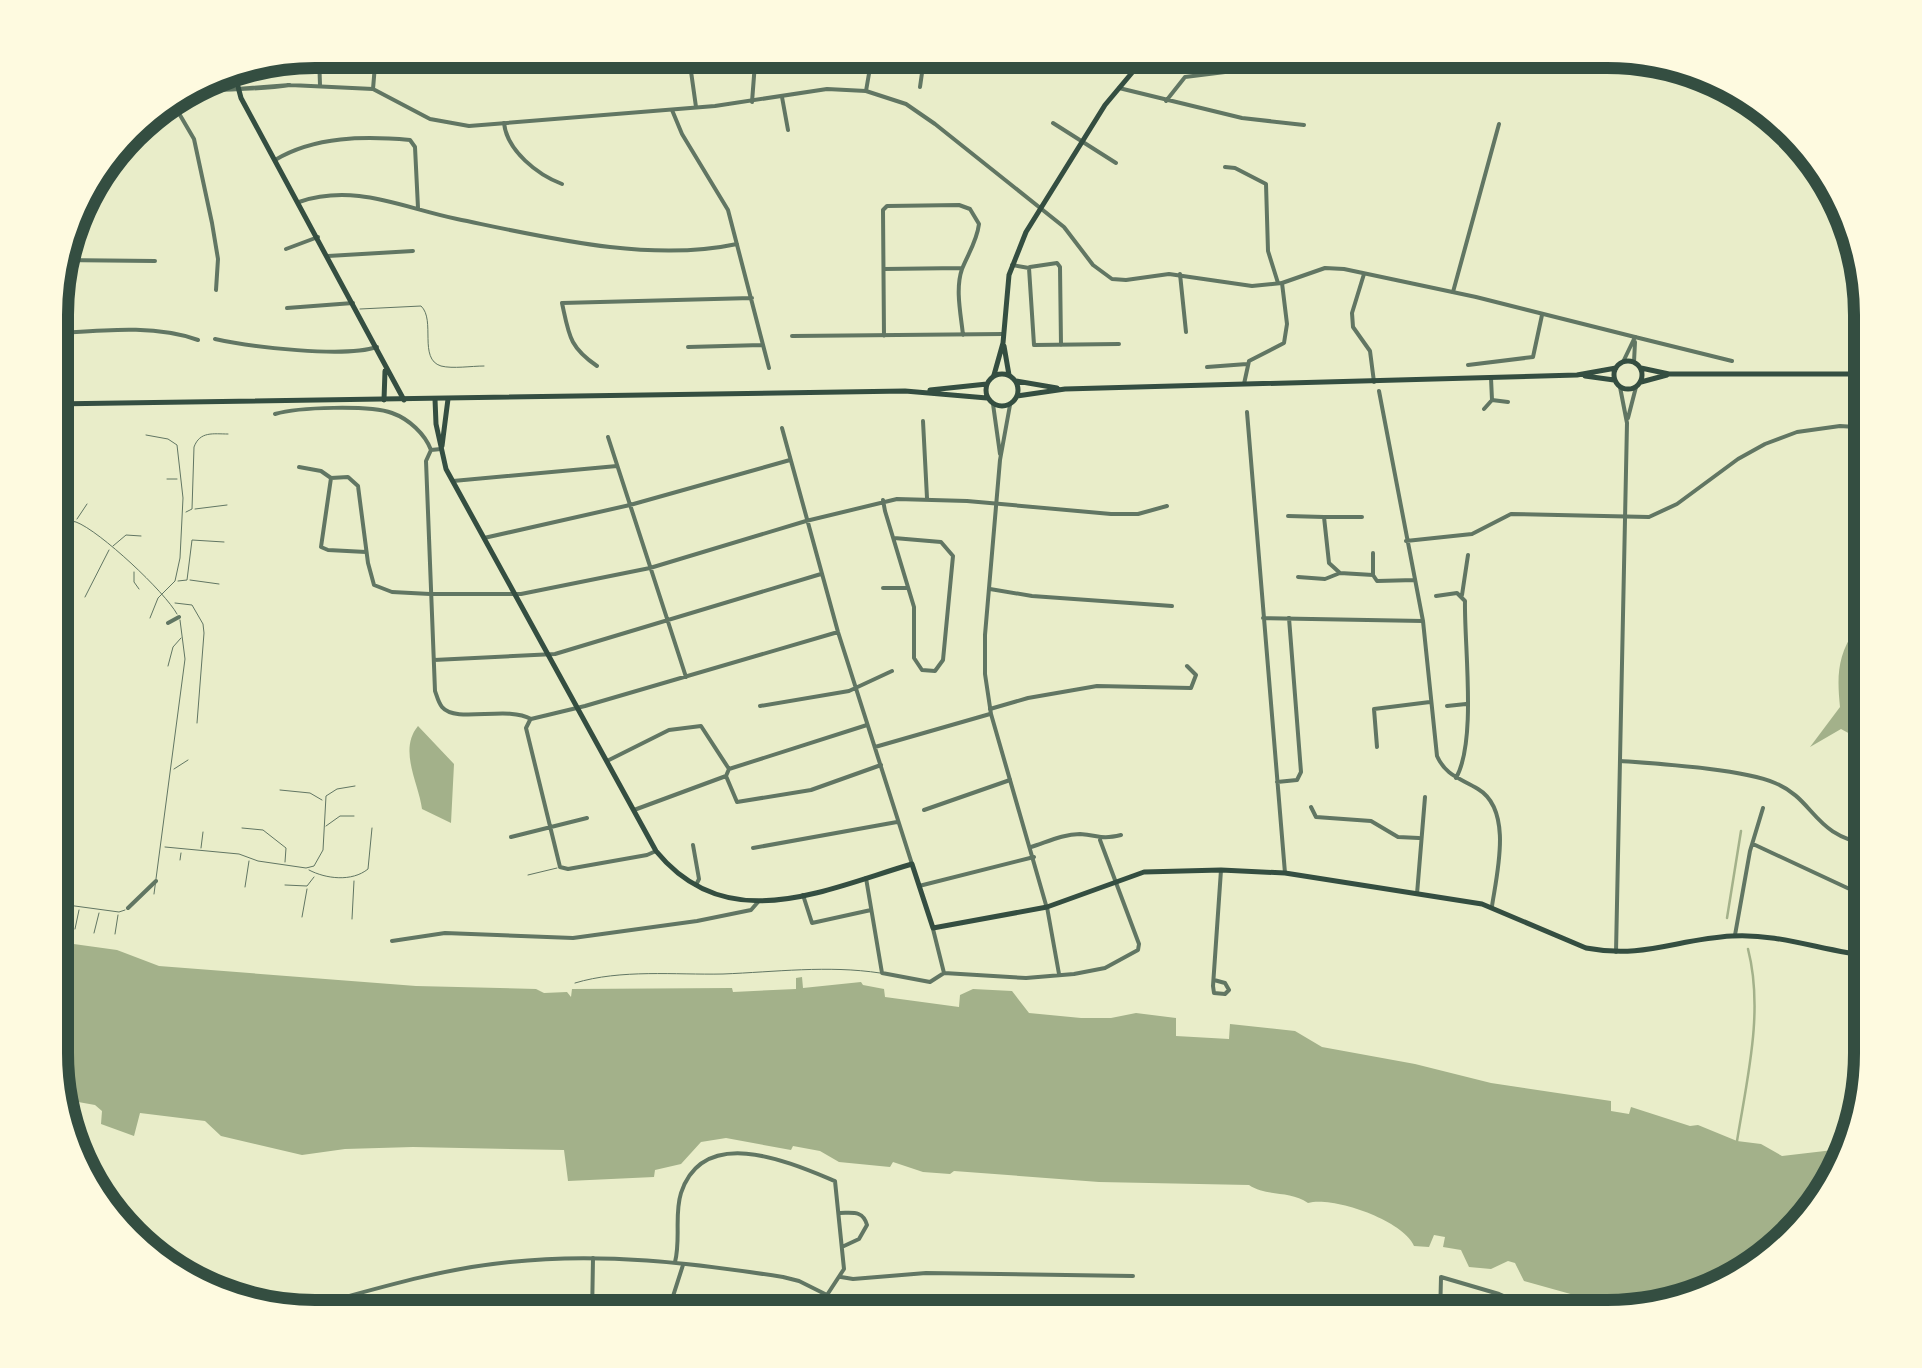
<svg xmlns="http://www.w3.org/2000/svg" width="1922" height="1368" viewBox="0 0 1922 1368" font-family="'Open Sans',sans-serif">
<style>
.water{fill:#a3b18a}
.lines{fill:none;stroke-linecap:round;stroke-linejoin:round}
.stream{stroke:#a3b18a;stroke-width:2.5}
.service{stroke:#617663;stroke-width:1}
.minor{stroke:#617663;stroke-width:4}
.tertiary{stroke:#617663;stroke-width:4}
.secondary{stroke:#344e41;stroke-width:5}
.primary{stroke:#344e41;stroke-width:5}
.trunk{stroke:#344e41;stroke-width:5}
.rim{fill:none;stroke:#344e41;stroke-width:12}
</style>
<rect width="100%" height="100%" fill="#e9edc9"/>
<!-- water -->
<path class="water" d="M1871 603V732L1852 735 1841 729 1810 747 1840 707C1837 677 1837 656 1855 630 1862 620 1868 615 1871 603Z
M418 726 454 764 451 823 422 809C419 784 398 750 418 726Z
M52 941 117 950 159 966 416 986 536 989 544 993 567 992 571 997 572 989 732 988 733 992 796 989V978L802 977 803 988 861 982 863 985 884 989 885 997 959 1007 960 995 973 989 1012 991 1029 1013 1081 1018H1111L1136 1013 1176 1018V1036L1229 1039 1230 1024 1295 1031 1322 1047 1415 1064 1491 1083 1611 1101V1111L1629 1114 1631 1107 1690 1126 1698 1125 1737 1141 1761 1144 1782 1156 1842 1149 1817 1215 1724 1291 1635 1312 1524 1281 1515 1263 1508 1261 1491 1269 1469 1267 1461 1250 1443 1247 1445 1237 1434 1235 1429 1247 1414 1246C1404 1221 1334 1196 1308 1203 1290 1190 1267 1197 1249 1185L1099 1182 954 1171 950 1174 923 1172 893 1162 890 1167 839 1162 820 1151 793 1146 791 1150 726 1138 701 1142 681 1164 655 1170 654 1177 568 1181 564 1150 413 1147 345 1149 302 1155 221 1136 205 1121 140 1113 134 1136 101 1124 102 1111 95 1105 56 1098 52 1088Z"/>
<g class="lines">
<!-- stream -->
<path class="stream" d="M1727 918 1741 831
M1737 1141C1747 1079 1764 1011 1748 949"/>
<!-- service -->
<path class="service" d="M360 309 421 306C436 320 418 359 441 366 453 369 471 366 484 366
M146 435 168 439 177 445 183 498 180 558 175 581 158 598 150 618
M167 479H177
M195 509 227 505
M186 512 192 509 194 447C200 431 213 434 228 434
M52 518C60 520 69 520 76 522 100 531 165 592 177 614
M77 519 87 504
M52 538 57 522
M113 546 126 535 141 536
M134 572V582L139 589
M190 580 219 584
M178 581 187 580 192 540 224 542
M85 597 109 550
M175 603 192 605 203 624 204 633 197 723
M168 666 173 647 181 638
M174 769 188 760
M280 790 310 793 322 800
M326 826 340 816H354
M242 828 263 830 286 848 285 862
M165 847 239 854 258 861 306 868 314 866 323 850 326 796 337 789 355 786
M201 848 203 832
M180 860 181 853
M309 870C326 879 352 882 368 869L372 828
M528 875 557 868
M285 885 307 886 314 877
M245 887 249 861
M154 894 185 659 180 620
M302 917 307 889
M352 919 354 881
M55 925 60 904 119 912 125 910
M75 929 79 910
M94 933 99 913
M115 934 118 915
M575 983C621 969 675 975 723 974 775 972 828 965 880 973"/>
<!-- minor -->
<path class="minor" d="M688 50 696 107
M871 50V62
M295 53 370 61 375 65 373 89
M319 55 320 85
M1119 88 1242 118 1304 125
M866 91 871 62 923 66 920 87
M782 97 788 130
M170 98 194 139 212 223 218 259 216 290
M1166 101 1185 77 1233 71
M752 102 755 63 760 52
M672 110 682 134 728 210 769 368
M504 123C507 151 538 175 562 184
M1053 123 1116 163
M275 160C315 136 365 136 410 140L415 147 418 208
M1225 167 1235 168 1266 184 1268 251 1278 283
M299 202C355 183 403 208 457 219 544 237 649 263 737 244
M286 249 318 237
M328 256 413 251
M59 260 155 261
M1012 265 1029 268 1034 345 1119 344
M1030 267 1057 263 1060 267 1061 345
M884 269 962 268
M1180 274 1186 332
M1364 274 1352 313 1353 327 1370 351 1374 382
M1453 292 1499 124
M287 308 353 303
M52 333H62L53 278
M62 333C106 330 156 325 198 340
M792 336 1003 334
M884 336 883 210 887 206 959 205 970 209 979 224C977 241 968 254 962 269 955 289 961 315 963 335
M1635 337 1732 361
M215 339C251 347 344 358 377 347
M688 347 762 345
M1468 365 1533 357 1542 315
M597 366C569 347 569 335 562 303L752 298
M1207 367 1247 364
M1244 384 1249 361 1284 343 1287 324 1282 283
M1379 391 1423 621 1437 756C1446 776 1460 778 1478 789 1513 810 1497 873 1492 906
M1492 400 1508 402
M1484 409 1492 400 1491 378
M1247 412 1285 873
M275 414C298 407 370 405 392 413 409 419 425 434 431 450
M923 421 927 498
M782 428 838 632 912 864
M608 437 686 677
M441 449 431 450 426 461 435 691C437 696 438 702 442 707 456 724 507 705 531 719
M299 467 321 471 331 478
M453 481 617 466
M883 500 885 511 914 607V658L922 670 935 671 943 660 953 556 941 542 894 538
M1288 516 1324 517
M1362 517H1324L1329 563 1340 573 1373 575 1377 581 1415 580
M484 538 630 505 790 460
M1406 541 1472 534 1511 514 1649 517 1677 504 1738 459 1765 444 1797 432 1840 426 1871 428
M366 552 328 550 321 547 331 478 348 477 358 486 368 563 374 585 392 592 430 594H521L650 568 806 521 897 499 967 501 1111 514H1138L1167 506
M1373 575V553
M1298 577 1325 579 1340 573
M883 588H908
M990 589 1032 596 1172 606
M1462 595 1468 555
M1436 596 1457 593 1465 601C1464 645 1477 741 1456 778
M1263 618 1423 621
M168 623 179 617
M434 660 555 654 821 574
M760 706 849 691 892 671
M1447 706 1466 704
M990 709 1028 698 1097 686 1191 688 1196 675 1187 666
M531 719 585 706 838 632
M530 720 526 728 560 867 568 869 647 855 656 851
M875 747 990 714
M1377 747 1374 709 1430 702
M607 761 669 730 701 726 729 769 726 776 737 802 811 790 881 765
M1621 761C1660 764 1742 769 1775 783 1816 800 1812 836 1871 845
M729 769 867 725
M1277 782 1297 780 1301 772 1289 618
M1311 807 1316 817 1371 821 1398 837 1419 838
M634 810 726 776
M924 810 1010 780
M511 837 587 818
M1753 844 1871 899
M693 845 699 879 696 885
M1031 847C1047 842 1063 834 1080 834 1099 835 1100 840 1121 835
M753 848 897 822
M866 878 882 973 930 982 944 973 1026 978 1074 974 1105 968 1138 950 1139 944 1100 840
M919 886 1034 857
M1417 894 1425 797
M803 895 812 923 871 910
M1047 907 1059 974
M128 908 156 881
M933 929 944 973
M1735 935 1750 851 1763 808
M392 941 445 933 573 938 697 921 751 910 758 902
M1864 954 1871 930
M1214 980 1225 983 1229 990 1225 994 1214 993 1213 986 1221 870
M840 1213C852 1213 863 1210 867 1225L859 1239 844 1246
M675 1262C681 1239 674 1215 681 1193 704 1124 789 1162 835 1181L844 1269 827 1295 853 1318
M841 1277 853 1279 926 1273 1133 1276
M592 1318 593 1258
M666 1318 683 1265
M1440 1318 1441 1277 1499 1294 1555 1318"/>
<!-- tertiary -->
<path class="tertiary" d="M290 85 373 89 430 119 469 126 715 106 827 89 866 91 906 104 935 124 1064 227 1093 265 1112 279 1126 280 1169 274 1252 286 1282 283 1325 268 1344 269 1476 297 1635 337
M180 93C217 88 253 91 290 85L237 89
M1623 362 1635 337
M1634 362 1635 342
M993 404 1000 454
M1010 405 1000 460 985 635V674L991 714 1046 905
M1628 418 1636 387
M1616 952 1627 423 1620 387
M287 1313C359 1294 435 1269 510 1262 601 1252 693 1263 783 1277L799 1281 827 1295"/>
<!-- secondary -->
<path class="secondary" d="M1004 346 1009 375
M994 375 1003 343 1009 275 1026 232 1105 105 1151 50
M435 399 436 424 446 469 656 851C727 938 823 890 912 864L933 928 1047 907 1144 872 1221 870 1285 873 1482 904 1586 948C1644 959 1677 939 1732 936 1780 933 1825 952 1871 956
M442 446 448 399"/>
<!-- primary -->
<path class="primary" d="M232 64 241 98 404 400
M384 400 385 371"/>
<!-- trunk -->
<path class="trunk" d="M1614 375a14 14 0 1 1 28 0a14 14 0 1 1-28 0Z
M1641 368 1669 374H1871
M986 390a16 16 0 1 1 32 0a16 16 0 1 1-32 0Z
M1585 376 1614 380
M1016 381 1057 388
M1641 382 1667 375
M930 390 987 384
M1017 396 1065 389 1577 375 1616 368
M52 404 905 391 987 398"/>
</g>
<!-- crop -->
<path d="M0 0H1922V1368H0ZM315 68H1607A247 247 0 0 1 1854 315V1053A247 247 0 0 1 1607 1300H315A247 247 0 0 1 68 1053V315A247 247 0 0 1 315 68Z" fill="#fefae0" fill-rule="evenodd"/>
<path class="rim" d="M315 68H1607A247 247 0 0 1 1854 315V1053A247 247 0 0 1 1607 1300H315A247 247 0 0 1 68 1053V315A247 247 0 0 1 315 68Z"/>
</svg>
